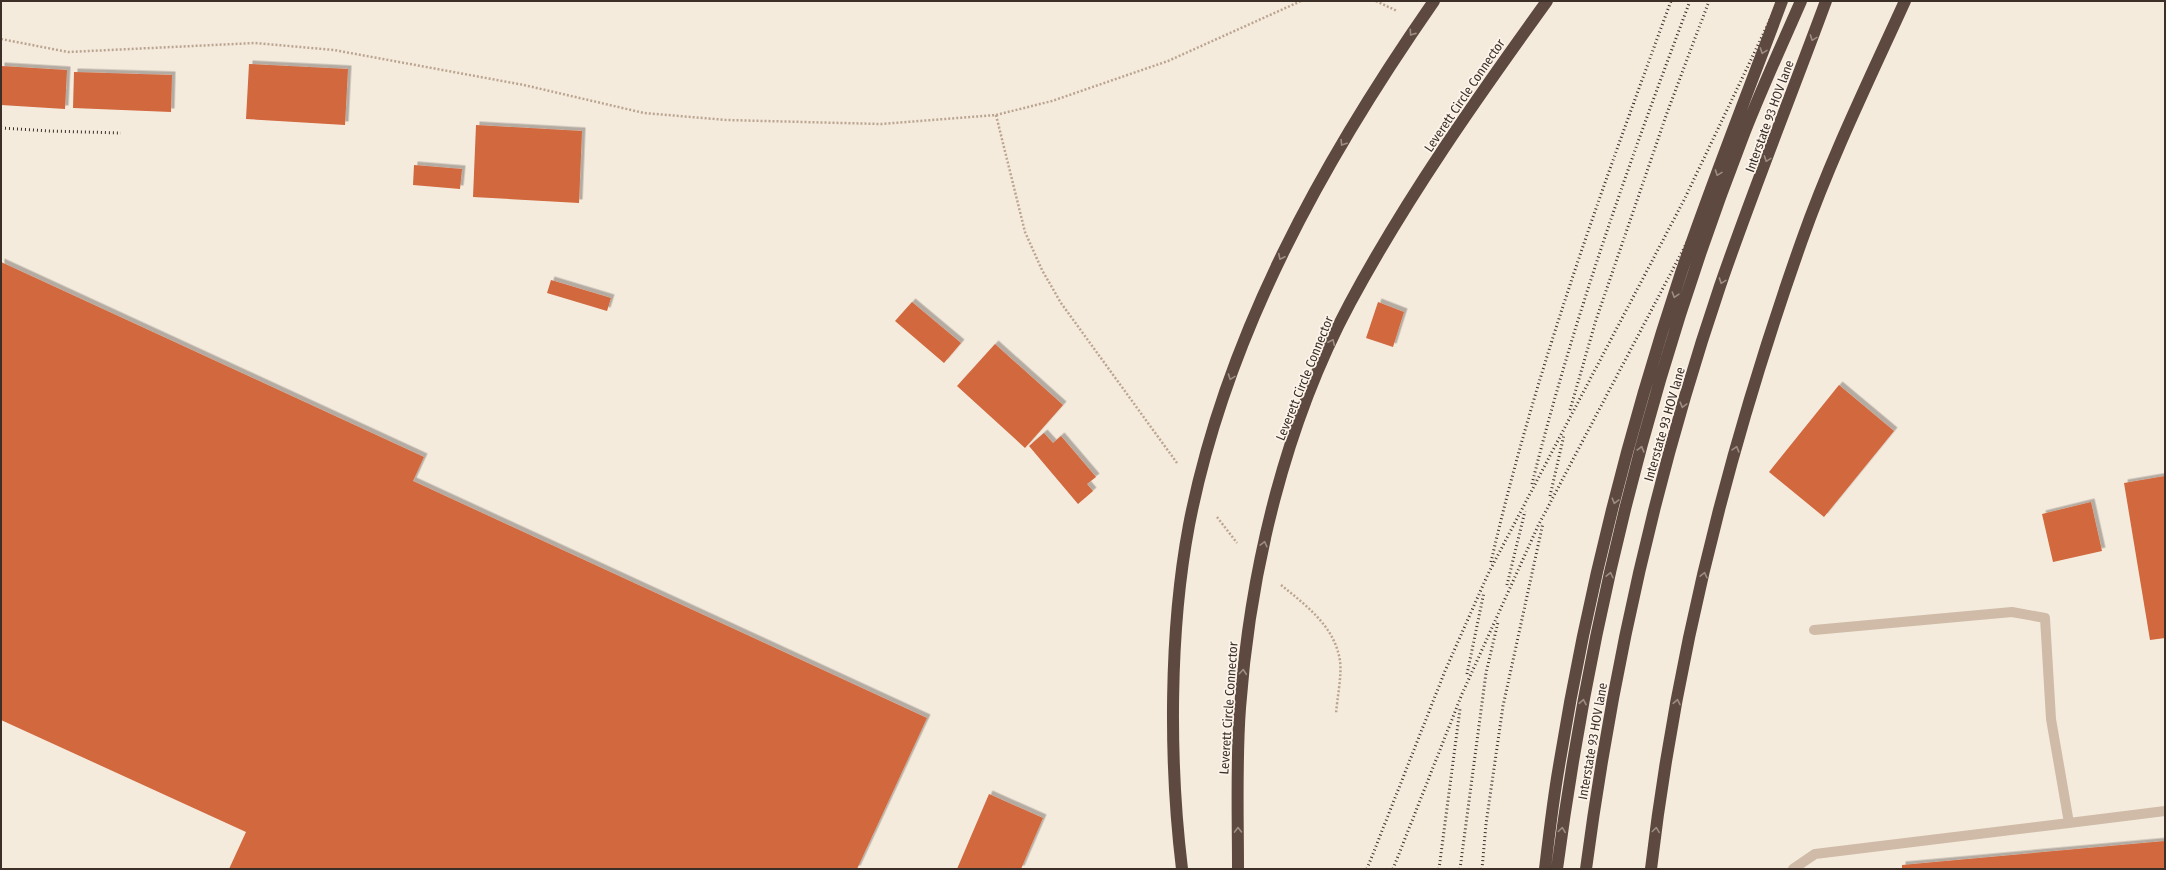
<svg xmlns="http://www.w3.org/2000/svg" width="2166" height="870" viewBox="0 0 2166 870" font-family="'Fira Sans Condensed',sans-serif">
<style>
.building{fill:#d2673e;filter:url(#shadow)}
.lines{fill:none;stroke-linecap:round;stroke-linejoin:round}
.path{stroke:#bba591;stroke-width:2.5;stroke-dasharray:2 2;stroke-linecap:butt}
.minor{stroke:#cfbba7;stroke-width:10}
.highway{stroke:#5d493f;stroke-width:12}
.rail{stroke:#3b2f28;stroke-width:3;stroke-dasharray:1 3;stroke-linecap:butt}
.highway-bridge{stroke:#5d493f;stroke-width:12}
.oneway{stroke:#9d8d83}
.labels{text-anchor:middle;stroke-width:3.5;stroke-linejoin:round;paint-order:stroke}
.street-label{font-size:13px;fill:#3b2f28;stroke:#fcf4ea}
</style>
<defs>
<filter id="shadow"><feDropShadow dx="3.5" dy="-3.5" stdDeviation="0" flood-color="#0004"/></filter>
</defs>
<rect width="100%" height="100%" fill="#f5ebdd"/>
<!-- building -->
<path class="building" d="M249 64 348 69 345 125 246 119Z
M1 66 67 70 65 109 1 105Z
M74 72 172 75 171 112 73 108Z
M476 125 582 131 579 203 473 197Z
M414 165 462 169 460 189 413 185Z
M1 262 424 457 413 481 927 718 857 869H229L246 832 1 720Z
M551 280 611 298 607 311 547 293Z
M912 302 961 343 944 363 895 321Z
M1378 302 1404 312 1393 347 1366 338Z
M995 344 1063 405 1025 448 957 386Z
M1839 385 1894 431 1824 517 1769 472Z
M1044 433 1053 443 1061 436 1096 477 1087 484 1093 491 1078 504 1029 446Z
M2165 476V638L2150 640 2124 483Z
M2091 502 2102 551 2053 562 2042 514Z
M989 794 1043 818 1021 869H957Z
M2165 841V869H1902V865Z"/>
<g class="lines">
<!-- path -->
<path class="path" d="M1376 1 1397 11
M1 39 68 52 255 43 334 50 524 85 644 113 726 120 881 124 996 115 1052 101 1168 61 1301 1
M996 115 1025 232 1042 270 1061 303 1177 463
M1217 517 1237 543
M1281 585C1307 606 1335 627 1340 661 1342 675 1337 699 1336 714"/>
<!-- minor -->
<path class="minor" d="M1814 630 2012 612 2045 618 2051 719 2069 823 2165 811
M1793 869 1815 854 2069 823"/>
<!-- highway -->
<path class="highway" d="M1586 869C1612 672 1656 475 1720 286 1753 190 1791 96 1826 1
M1651 869C1676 655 1730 443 1802 240 1831 158 1869 80 1905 1"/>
<!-- rail -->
<path class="rail" d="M1 128 49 131 121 133
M1570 410 1596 320 1667 113 1709 1
M1532 484C1573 319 1630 160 1690 1
M1550 496 1564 435
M1491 562C1535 370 1603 186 1671 1
M1507 585 1525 511
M1467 674 1484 592
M1367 869 1445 671 1488 574 1684 200 1779 1
M1393 869 1462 694 1538 526 1704 210 1803 1
M1439 869 1460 709
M1460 869 1486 673 1498 622
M1482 869 1486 824 1503 706 1543 523"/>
<!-- highway-bridge -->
<path class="highway-bridge" d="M1182 869C1169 762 1169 631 1189 525 1226 334 1324 159 1434 1
M1238 869C1238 815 1236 761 1240 708 1250 571 1285 424 1350 303 1407 197 1477 98 1547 1
M1545 869C1549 835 1553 800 1559 766 1586 599 1628 433 1681 273 1712 182 1748 92 1782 1
M1557 869C1590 620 1651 374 1742 139 1760 92 1781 47 1801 1"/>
</g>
<!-- one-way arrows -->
<defs><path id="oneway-chevron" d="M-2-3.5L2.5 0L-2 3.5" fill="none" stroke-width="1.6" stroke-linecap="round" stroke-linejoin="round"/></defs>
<g class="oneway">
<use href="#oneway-chevron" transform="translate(1412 33) rotate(125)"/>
<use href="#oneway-chevron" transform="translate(1813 38) rotate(110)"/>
<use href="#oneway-chevron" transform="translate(1763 51) rotate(110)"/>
<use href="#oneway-chevron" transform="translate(1343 143) rotate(122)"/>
<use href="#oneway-chevron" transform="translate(1767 159) rotate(110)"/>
<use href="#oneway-chevron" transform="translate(1718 173) rotate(110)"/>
<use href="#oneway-chevron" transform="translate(1281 257) rotate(117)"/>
<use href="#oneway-chevron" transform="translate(1722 281) rotate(110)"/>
<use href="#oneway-chevron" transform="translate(1675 295) rotate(107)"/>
<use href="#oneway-chevron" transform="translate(1332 342) rotate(-65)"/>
<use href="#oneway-chevron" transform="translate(1231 377) rotate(110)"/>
<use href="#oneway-chevron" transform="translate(1683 405) rotate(105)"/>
<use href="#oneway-chevron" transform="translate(1641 449) rotate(-75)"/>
<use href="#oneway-chevron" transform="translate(1736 449) rotate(-74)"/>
<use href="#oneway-chevron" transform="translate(1615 501) rotate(105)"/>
<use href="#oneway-chevron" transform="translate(1264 544) rotate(-76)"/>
<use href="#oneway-chevron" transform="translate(1610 575) rotate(-77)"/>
<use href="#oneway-chevron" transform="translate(1704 575) rotate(-77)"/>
<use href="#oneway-chevron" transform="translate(1243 672) rotate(-85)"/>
<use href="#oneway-chevron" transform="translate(1583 702) rotate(-79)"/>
<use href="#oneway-chevron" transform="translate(1677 702) rotate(-79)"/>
<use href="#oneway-chevron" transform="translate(1238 830) rotate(-91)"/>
<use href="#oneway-chevron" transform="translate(1562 830) rotate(-82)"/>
<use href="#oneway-chevron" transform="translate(1656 830) rotate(-82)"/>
</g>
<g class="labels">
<!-- street labels -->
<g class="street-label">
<text transform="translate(1464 95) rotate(-56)" y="5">Leverett Circle Connector</text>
<text transform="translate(1769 116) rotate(-70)" y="5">Interstate 93 HOV lane</text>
<text transform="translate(1304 378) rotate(-68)" y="5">Leverett Circle Connector</text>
<text transform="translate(1664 424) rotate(-74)" y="5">Interstate 93 HOV lane</text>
<text transform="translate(1228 708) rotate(-86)" y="5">Leverett Circle Connector</text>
<text transform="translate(1592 741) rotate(-80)" y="5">Interstate 93 HOV lane</text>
</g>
</g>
<!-- border -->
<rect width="2166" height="870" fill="none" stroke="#3b2f28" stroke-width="4"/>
</svg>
